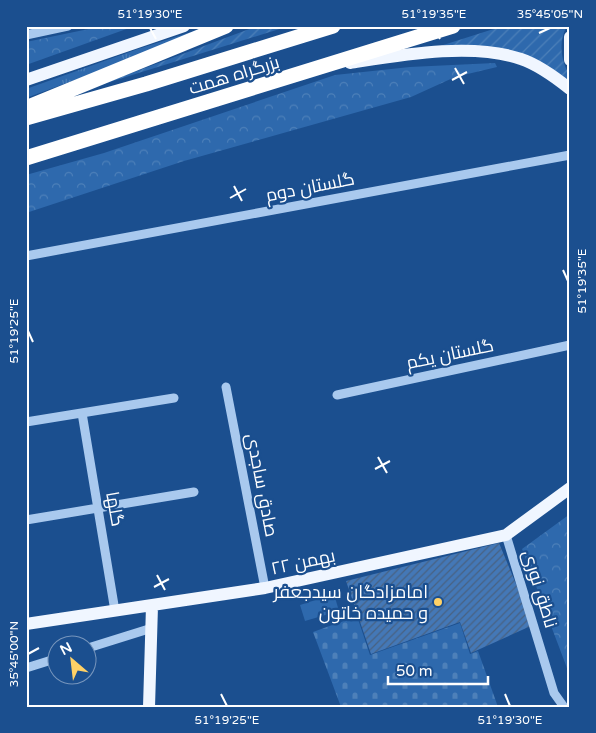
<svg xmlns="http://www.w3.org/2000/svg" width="596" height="733" viewBox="0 0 596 733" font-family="'Varela Round',Cairo,sans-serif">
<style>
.grass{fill:url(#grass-tufts)}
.forest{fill:url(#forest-crowns)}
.cemetery{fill:url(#cemetery-stones)}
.garden{fill:url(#garden-furrows)}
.pitch{fill:#2e69ad}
.building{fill:url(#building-hatch)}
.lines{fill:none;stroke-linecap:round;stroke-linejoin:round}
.minor{stroke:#a9c9ee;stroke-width:9}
.major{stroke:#f0f6ff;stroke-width:12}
.highway{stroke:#fff;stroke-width:15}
.ticks{fill:none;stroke:#fff;stroke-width:2}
.poi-dot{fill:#ffd166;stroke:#1b4f8f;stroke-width:2}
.labels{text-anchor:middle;stroke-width:4.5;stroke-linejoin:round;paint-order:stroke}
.street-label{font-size:18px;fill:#fff;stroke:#1b4f8f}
.poi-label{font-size:18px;fill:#fff;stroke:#1b4f8f;text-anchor:end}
.neatline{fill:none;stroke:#fff;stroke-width:2}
.ticks-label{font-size:12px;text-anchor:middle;fill:#fff}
</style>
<defs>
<pattern id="grass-tufts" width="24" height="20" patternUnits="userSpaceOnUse" patternTransform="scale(1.25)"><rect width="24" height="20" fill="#2e69ad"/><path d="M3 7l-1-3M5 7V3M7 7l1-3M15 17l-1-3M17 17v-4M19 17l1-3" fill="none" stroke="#4d80b9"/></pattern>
<pattern id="forest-crowns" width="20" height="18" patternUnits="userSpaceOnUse" patternTransform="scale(1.25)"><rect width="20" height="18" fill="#2e69ad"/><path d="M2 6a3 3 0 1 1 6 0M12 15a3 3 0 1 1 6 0" fill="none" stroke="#4d80b9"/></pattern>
<pattern id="cemetery-stones" width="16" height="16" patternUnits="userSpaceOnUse" patternTransform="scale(1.25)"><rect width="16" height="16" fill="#2e69ad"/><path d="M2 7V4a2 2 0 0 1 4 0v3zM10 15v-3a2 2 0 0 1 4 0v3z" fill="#4d80b9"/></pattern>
<pattern id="garden-furrows" width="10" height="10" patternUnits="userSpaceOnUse" patternTransform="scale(1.25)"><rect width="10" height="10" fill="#2e69ad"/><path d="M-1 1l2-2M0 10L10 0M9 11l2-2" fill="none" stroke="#4d80b9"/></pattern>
<pattern id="building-hatch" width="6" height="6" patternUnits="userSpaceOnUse" patternTransform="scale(1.25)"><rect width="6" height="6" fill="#4478b7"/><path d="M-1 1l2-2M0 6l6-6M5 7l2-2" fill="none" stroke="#486282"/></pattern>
</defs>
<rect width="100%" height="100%" fill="#1b4f8f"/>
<!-- grass -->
<path class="grass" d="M210 26 172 44 26 98V89L138 49Z"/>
<!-- forest -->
<path class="forest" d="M103 26 132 27 26 65V42Z
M495 63 497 67 455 77 411 97 184 161 26 213V175L104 153 335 75 410 67Z
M570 514V676L522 549Z"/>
<!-- cemetery -->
<path class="cemetery" d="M357 616 370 655 460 623 470 654 478 651 498 707H341L313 632Z"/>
<!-- garden -->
<path class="garden" d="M257 26H289L97 86Z
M503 26H567C560 38 560 52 565 66 567 71 570 75 570 81L549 67 437 47Z"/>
<!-- pitch -->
<path class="pitch" d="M334 594 339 611 305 621 300 605Z"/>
<!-- building -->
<path class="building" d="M499 543 533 625 471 653 460 622 371 654 346 581Z"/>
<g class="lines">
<!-- minor -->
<path class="minor" d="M26 35 68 26
M26 256 570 155
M226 387 265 588
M337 395 570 345
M82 413 115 611
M26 422 174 398
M26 520 194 492
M506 535 554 693 564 707
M88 648 152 628
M26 668 58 658"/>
<!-- major -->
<path class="major" d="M570 37V60
M350 63C401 55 472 42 521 59 539 65 555 77 570 89
M26 80 184 26
M26 624 265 588 506 535 570 488
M149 707 152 606"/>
<!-- highway -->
<path class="highway" d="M26 108 226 26
M26 118 146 84 333 26
M26 158 453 26"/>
</g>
<!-- ticks -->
<path class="ticks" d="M150 28 156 39M434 28 440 39M539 33 550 28M455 68 464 84M452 80 467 72M234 186 242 201M230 198 246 189M563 270 568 281M28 331 33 342M378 457 387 473M375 469 390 461M157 575 165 590M154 587 169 579M28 654 39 648M221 694 227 706M505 694 510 706"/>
<!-- markers -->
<circle class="poi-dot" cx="438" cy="602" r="5"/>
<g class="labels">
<!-- street labels -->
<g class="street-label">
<text transform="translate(234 75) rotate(-17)" y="6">بزرگراه همت</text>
<text transform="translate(310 187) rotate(-11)" y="6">گلستان دوم</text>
<text transform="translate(450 354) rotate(-12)" y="6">گلستان یکم</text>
<text transform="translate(262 485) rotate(79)" y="6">صادق ساجدی</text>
<text transform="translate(115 509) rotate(80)" y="6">گلها</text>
<text transform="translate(303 562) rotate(-12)" y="6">۲۲ بهمن</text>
<text transform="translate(540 589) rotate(73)" y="6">ناطق نوری</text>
</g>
<!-- poi labels -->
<g class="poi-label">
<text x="428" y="598">امامزادگان سیدجعفر<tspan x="428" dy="21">و حمیده خاتون</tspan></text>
</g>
</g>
<!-- border -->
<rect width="596" height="733" fill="none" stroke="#1b4f8f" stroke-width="55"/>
<!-- north arrow -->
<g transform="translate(72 660) rotate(332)"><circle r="24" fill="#1b4f8f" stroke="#7695bc"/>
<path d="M0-4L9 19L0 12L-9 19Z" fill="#ffd166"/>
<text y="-8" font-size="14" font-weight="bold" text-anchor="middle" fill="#ffffff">N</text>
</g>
<!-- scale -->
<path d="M388 676v8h100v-8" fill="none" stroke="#ffffff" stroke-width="2.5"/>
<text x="396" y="676" font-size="15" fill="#ffffff" stroke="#1b4f8f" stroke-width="4" paint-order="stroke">50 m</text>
<rect x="28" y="28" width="540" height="678" class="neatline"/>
<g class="ticks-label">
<text x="150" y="18">51°19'30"E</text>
<text x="434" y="18">51°19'35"E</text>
<text x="550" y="18">35°45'05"N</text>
<text transform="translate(582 281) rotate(-90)" y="4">51°19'35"E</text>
<text transform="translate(14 331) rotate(-90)" y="4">51°19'25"E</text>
<text transform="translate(14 654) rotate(-90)" y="4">35°45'00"N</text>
<text x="227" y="724">51°19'25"E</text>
<text x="510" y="724">51°19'30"E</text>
</g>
</svg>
